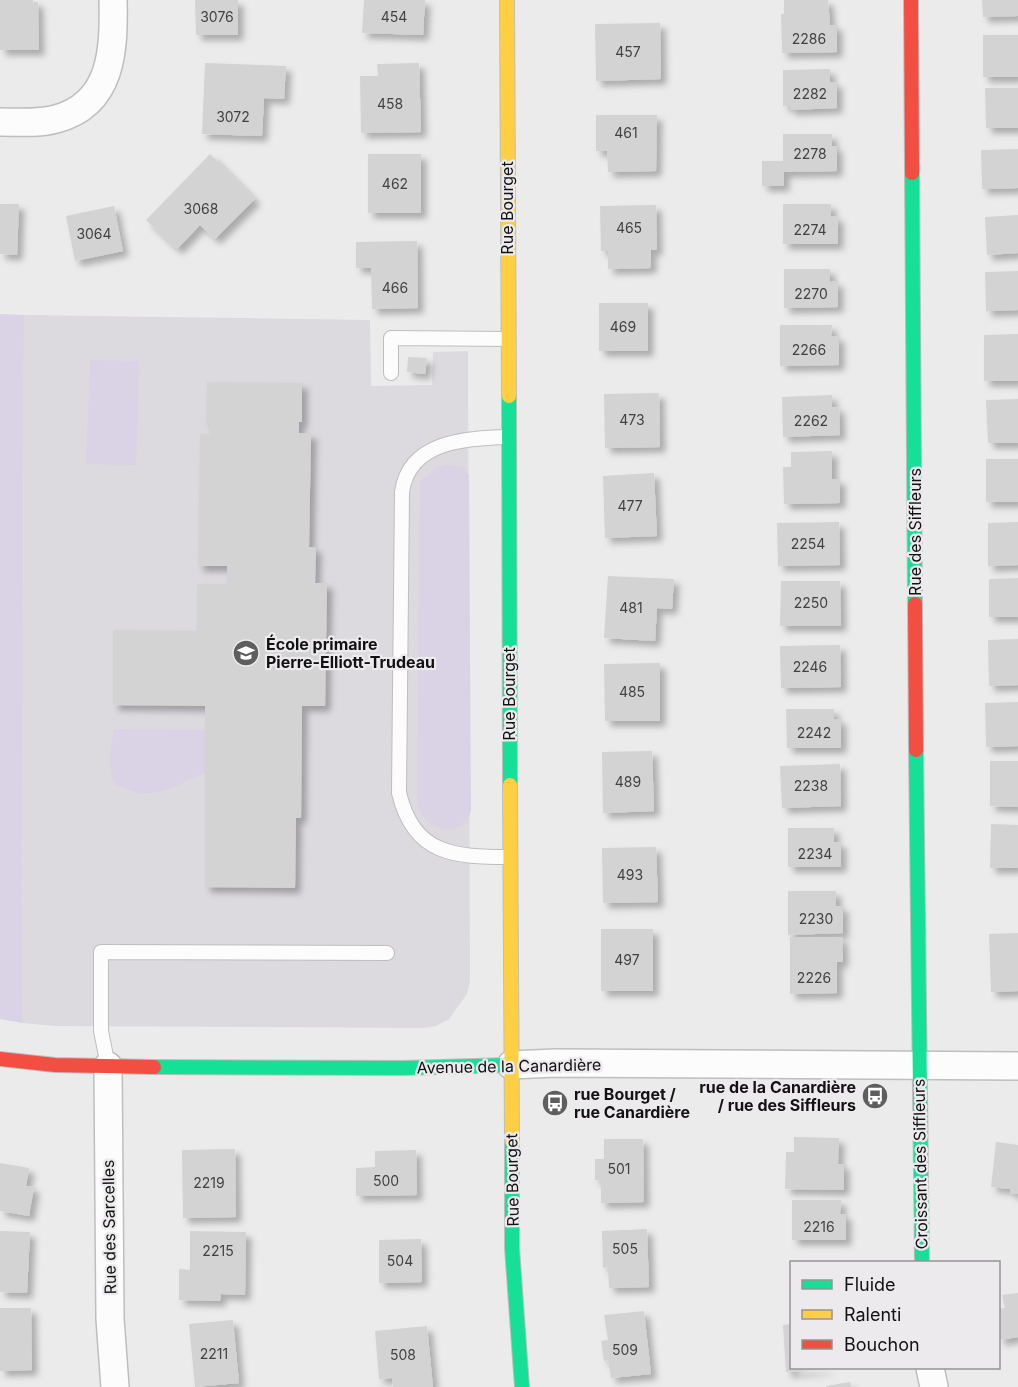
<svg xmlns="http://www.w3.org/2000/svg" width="1018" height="1387" viewBox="0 0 1018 1387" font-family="Inter,sans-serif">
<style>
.built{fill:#dcd9df}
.green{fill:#dad2e5}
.building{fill:#d4d3d4;filter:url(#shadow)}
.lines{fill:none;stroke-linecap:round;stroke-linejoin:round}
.lane-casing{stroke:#bebebe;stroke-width:16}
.street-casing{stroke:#bebebe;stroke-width:30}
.fast-casing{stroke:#bebebe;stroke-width:16}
.slow-casing{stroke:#bebebe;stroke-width:16}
.jam-casing{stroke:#bebebe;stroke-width:16}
.lane{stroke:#fcfcfc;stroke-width:14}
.street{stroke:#fcfcfc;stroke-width:27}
.fast{stroke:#16e098;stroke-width:14}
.slow{stroke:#ffcf43;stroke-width:14}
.jam{stroke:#f24e42;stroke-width:14}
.labels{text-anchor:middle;stroke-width:4.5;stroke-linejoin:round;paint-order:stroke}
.number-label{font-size:14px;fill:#434243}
.street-label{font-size:16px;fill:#131213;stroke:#eceaed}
.poi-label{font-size:16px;font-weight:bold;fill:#131213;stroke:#eceaed;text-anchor:start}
</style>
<defs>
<filter id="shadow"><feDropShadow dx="5.5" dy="5.5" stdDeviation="3" flood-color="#0004"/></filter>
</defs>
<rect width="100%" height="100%" fill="#ecebec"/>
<!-- built -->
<path class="built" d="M24 315 370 320 371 386 432 385 433 352 468 351 470 981 467 994 449 1019 436 1026 424 1028 55 1026 22 1023Z"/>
<!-- green -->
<path class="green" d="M0 314 24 315 22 1023 0 1019Z
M90 360 139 361 136 465 86 464Z
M447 465 464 468 469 475 471 811C464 834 436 834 423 816 418 809 418 801 417 793L420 482 436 468Z
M114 729 205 730V772C172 788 151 803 115 784 107 765 111 749 114 729Z"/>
<!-- building -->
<path class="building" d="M0 0H33V2H38L39 50H0Z
M195 0H238V35H196Z
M364 0H425L423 35 362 33Z
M784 0H828L830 25H837V52L782 53 781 14H784Z
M982 0H1018V16L983 17Z
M660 23 661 79 596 81 595 24Z
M983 35H1018V77H983Z
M205 63 286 66 284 99 264 98 262 136 202 134Z
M419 63 421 132 361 133 360 76H378L377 64Z
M830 69V82H837V108L790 110V106H783V70Z
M985 88H1018V128H986Z
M596 115H657L656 171 608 172 607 151H596Z
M783 134H832V146H837V171L784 172V186H762V161H783Z
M1018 149V188L982 189 981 150Z
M210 154 255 199 215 239 200 225 177 249 146 220Z
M368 154H421V213H368Z
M0 204H19L17 255 0 254Z
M783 204H831V217L838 216V244H783Z
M656 205 657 250H651V268L608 269V251H601L600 206Z
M114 206 123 251 75 261 66 216Z
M1018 215V253L987 255 985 217Z
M417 241 418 308 372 309 371 268H356V242Z
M784 269H830V282L838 281V307L784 308Z
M1018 271V310L986 311 985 272Z
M599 303H648V351H599Z
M780 325H832L831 336H839V365L780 366Z
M1018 334V381H984V335Z
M408 357 427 358 425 374 407 372Z
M207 382 302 383V422H299V433H311L309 547H316L315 583H327L325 706H302L301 818H296L295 888 205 887V706L113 705V630L197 631V584H227V566H198L200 434H210V424H206Z
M659 393 660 447 605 448 604 394Z
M832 395V407H839L840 435 783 437 782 397Z
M1018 399V443H988L986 400Z
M832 451V479H840V503L784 504 783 467H791V452Z
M986 459H1018V502H986Z
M654 473 657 536 605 538 603 476Z
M839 522 840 565 778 566 777 523Z
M1018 522V565L988 566V523Z
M608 576 674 579 672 609 657 608 655 641 604 638Z
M1018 578V617H989V579Z
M781 581H840L841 626H780Z
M1018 639V685L989 686 988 640Z
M840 645 841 687 781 688 780 646Z
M660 663V721H605L604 664Z
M1018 702V746L986 747 985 703Z
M786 709H834V719H841V748H787Z
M652 751 654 811 603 813 602 752Z
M990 761H1018V807L990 806Z
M840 764 841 806 782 808 780 766Z
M991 824 1018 825V868H990Z
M788 828H834V842H841V867H788Z
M656 847 658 902 603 903 602 848Z
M788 891H836V906H843V933L788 935Z
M601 929H653V991H601Z
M1018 933V991L991 992 989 934Z
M790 937H842L843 962H837V993L790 994Z
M794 1137 839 1138 838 1164H844V1190L785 1189 786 1152H794Z
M604 1139H643L644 1202 601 1203V1180H595V1159H604Z
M996 1142 1018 1145V1194L1010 1193V1189L991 1187Z
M235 1149 236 1217 183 1218 182 1150Z
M416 1150 417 1195 356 1196V1168L375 1167V1151Z
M0 1163 29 1168 26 1186 34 1187 29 1216 0 1211Z
M792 1200H841L840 1214H846V1240H792Z
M647 1229 649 1287 609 1288 608 1267 603 1268 602 1231Z
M0 1231 30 1232 27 1293 0 1292Z
M190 1231 246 1232 245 1295 221 1294 220 1301 179 1300V1269L190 1270Z
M421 1239 422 1282 379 1283V1240Z
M1018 1293V1337L999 1340 998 1309 1005 1308 1002 1295Z
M0 1308H31L32 1370 0 1371Z
M644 1311 651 1374 611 1378 608 1360 604 1361 601 1341 608 1340 604 1315Z
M233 1320 239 1383 195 1387 189 1324Z
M792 1324V1368H827V1369L786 1372 783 1325Z
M427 1326 433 1387H393L392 1378 379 1379 375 1331Z
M850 1382 851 1387H826V1386Z"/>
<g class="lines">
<defs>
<path id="lane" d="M391 373V338L508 339
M508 437C466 438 409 441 402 492L399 793C414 855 454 857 510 857
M108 1066 101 1031V952L387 953"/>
<path id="street" d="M0 122C18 122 38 124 56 119 113 104 114 49 113 0
M511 1065 555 1063 1018 1066
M108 1066 110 1319 115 1387
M930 1368 934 1387"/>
<path id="fast" d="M912 173 915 604
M509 396 510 785
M916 750 922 1262
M154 1067 403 1068 511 1065
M512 1141V1248L522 1387"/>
<path id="slow" d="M507 0 509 396
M510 785 512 1141"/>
<path id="jam" d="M911 0 912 173
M915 604 916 750
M0 1059 55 1065 154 1067"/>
</defs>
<!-- lane casing -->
<use href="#lane" class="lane-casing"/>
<!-- street casing -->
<use href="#street" class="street-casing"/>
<!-- fast casing -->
<use href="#fast" class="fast-casing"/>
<!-- slow casing -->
<use href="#slow" class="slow-casing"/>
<!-- jam casing -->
<use href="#jam" class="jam-casing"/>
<!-- lane -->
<use href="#lane" class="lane"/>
<!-- street -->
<use href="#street" class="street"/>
<!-- fast -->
<use href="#fast" class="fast"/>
<!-- slow -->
<use href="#slow" class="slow"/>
<!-- jam -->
<use href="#jam" class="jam"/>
</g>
<!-- icons -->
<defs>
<symbol id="school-disc" viewBox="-11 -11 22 22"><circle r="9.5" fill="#5f5e5f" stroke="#eceaed"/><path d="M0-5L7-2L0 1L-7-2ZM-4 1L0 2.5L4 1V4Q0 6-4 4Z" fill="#fff"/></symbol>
<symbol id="bus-disc" viewBox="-11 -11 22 22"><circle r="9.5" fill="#5f5e5f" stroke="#eceaed"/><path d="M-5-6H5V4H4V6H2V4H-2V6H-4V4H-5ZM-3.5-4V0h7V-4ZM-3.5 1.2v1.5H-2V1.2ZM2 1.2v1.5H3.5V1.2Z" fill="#fff"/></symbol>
</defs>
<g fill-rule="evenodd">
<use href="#school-disc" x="231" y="638" width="30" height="30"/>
<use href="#bus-disc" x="860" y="1081" width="30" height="30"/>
<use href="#bus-disc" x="540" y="1088" width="30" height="30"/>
</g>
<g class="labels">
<!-- number labels -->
<g class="number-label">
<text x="217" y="22">3076</text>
<text x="394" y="22">454</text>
<text x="809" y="44">2286</text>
<text x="628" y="57">457</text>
<text x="810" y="99">2282</text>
<text x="390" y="109">458</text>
<text x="233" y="122">3072</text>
<text x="626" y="138">461</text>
<text x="810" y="159">2278</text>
<text x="395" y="189">462</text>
<text x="201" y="214">3068</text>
<text x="629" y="233">465</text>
<text x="810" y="235">2274</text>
<text x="94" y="239">3064</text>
<text x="395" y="293">466</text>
<text x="811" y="299">2270</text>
<text x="623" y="332">469</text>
<text x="809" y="355">2266</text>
<text x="632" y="425">473</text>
<text x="811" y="426">2262</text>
<text x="630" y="511">477</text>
<text x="808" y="549">2254</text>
<text x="811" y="608">2250</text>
<text x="631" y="613">481</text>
<text x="810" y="672">2246</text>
<text x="632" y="697">485</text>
<text x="814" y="738">2242</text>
<text x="628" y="787">489</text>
<text x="811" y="791">2238</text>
<text x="815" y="859">2234</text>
<text x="630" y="880">493</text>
<text x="816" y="924">2230</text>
<text x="627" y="965">497</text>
<text x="814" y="983">2226</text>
<text x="619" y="1174">501</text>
<text x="386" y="1186">500</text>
<text x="209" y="1188">2219</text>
<text x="819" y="1232">2216</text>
<text x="625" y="1254">505</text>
<text x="218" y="1256">2215</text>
<text x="400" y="1266">504</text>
<text x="625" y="1355">509</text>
<text x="214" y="1359">2211</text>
<text x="403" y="1360">508</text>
</g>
<!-- street labels -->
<g class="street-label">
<text transform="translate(507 208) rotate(-90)" y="6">Rue Bourget</text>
<text transform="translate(915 532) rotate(-90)" y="6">Rue des Siffleurs</text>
<text transform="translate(509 694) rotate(-90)" y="6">Rue Bourget</text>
<text transform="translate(509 1066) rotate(-1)" y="6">Avenue de la Canardière</text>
<text transform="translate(920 1164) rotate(-91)" y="6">Croissant des Siffleurs</text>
<text transform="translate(512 1180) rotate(-91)" y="6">Rue Bourget</text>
<text transform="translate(109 1227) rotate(-91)" y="6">Rue des Sarcelles</text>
</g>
<!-- poi labels -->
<g class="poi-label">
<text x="266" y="650">École primaire<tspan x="266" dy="18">Pierre-Elliott-Trudeau</tspan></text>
<text x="856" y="1093" text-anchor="end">rue de la Canardière<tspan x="856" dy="18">/ rue des Siffleurs</tspan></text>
<text x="574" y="1100">rue Bourget /<tspan x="574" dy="18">rue Canardière</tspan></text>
</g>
</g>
<!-- legend -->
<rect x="790" y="1261" width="210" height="108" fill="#eceaed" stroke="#959496" stroke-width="1.5"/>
<rect x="802" y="1280" width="30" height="9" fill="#16e098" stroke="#959496" stroke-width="1.5"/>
<text x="844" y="1291" font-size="18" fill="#131213">Fluide</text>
<rect x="802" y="1310" width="30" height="9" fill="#ffcf43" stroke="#959496" stroke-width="1.5"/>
<text x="844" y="1321" font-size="18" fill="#131213">Ralenti</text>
<rect x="802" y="1340" width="30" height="9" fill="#f24e42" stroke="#959496" stroke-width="1.5"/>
<text x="844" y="1351" font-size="18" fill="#131213">Bouchon</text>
</svg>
